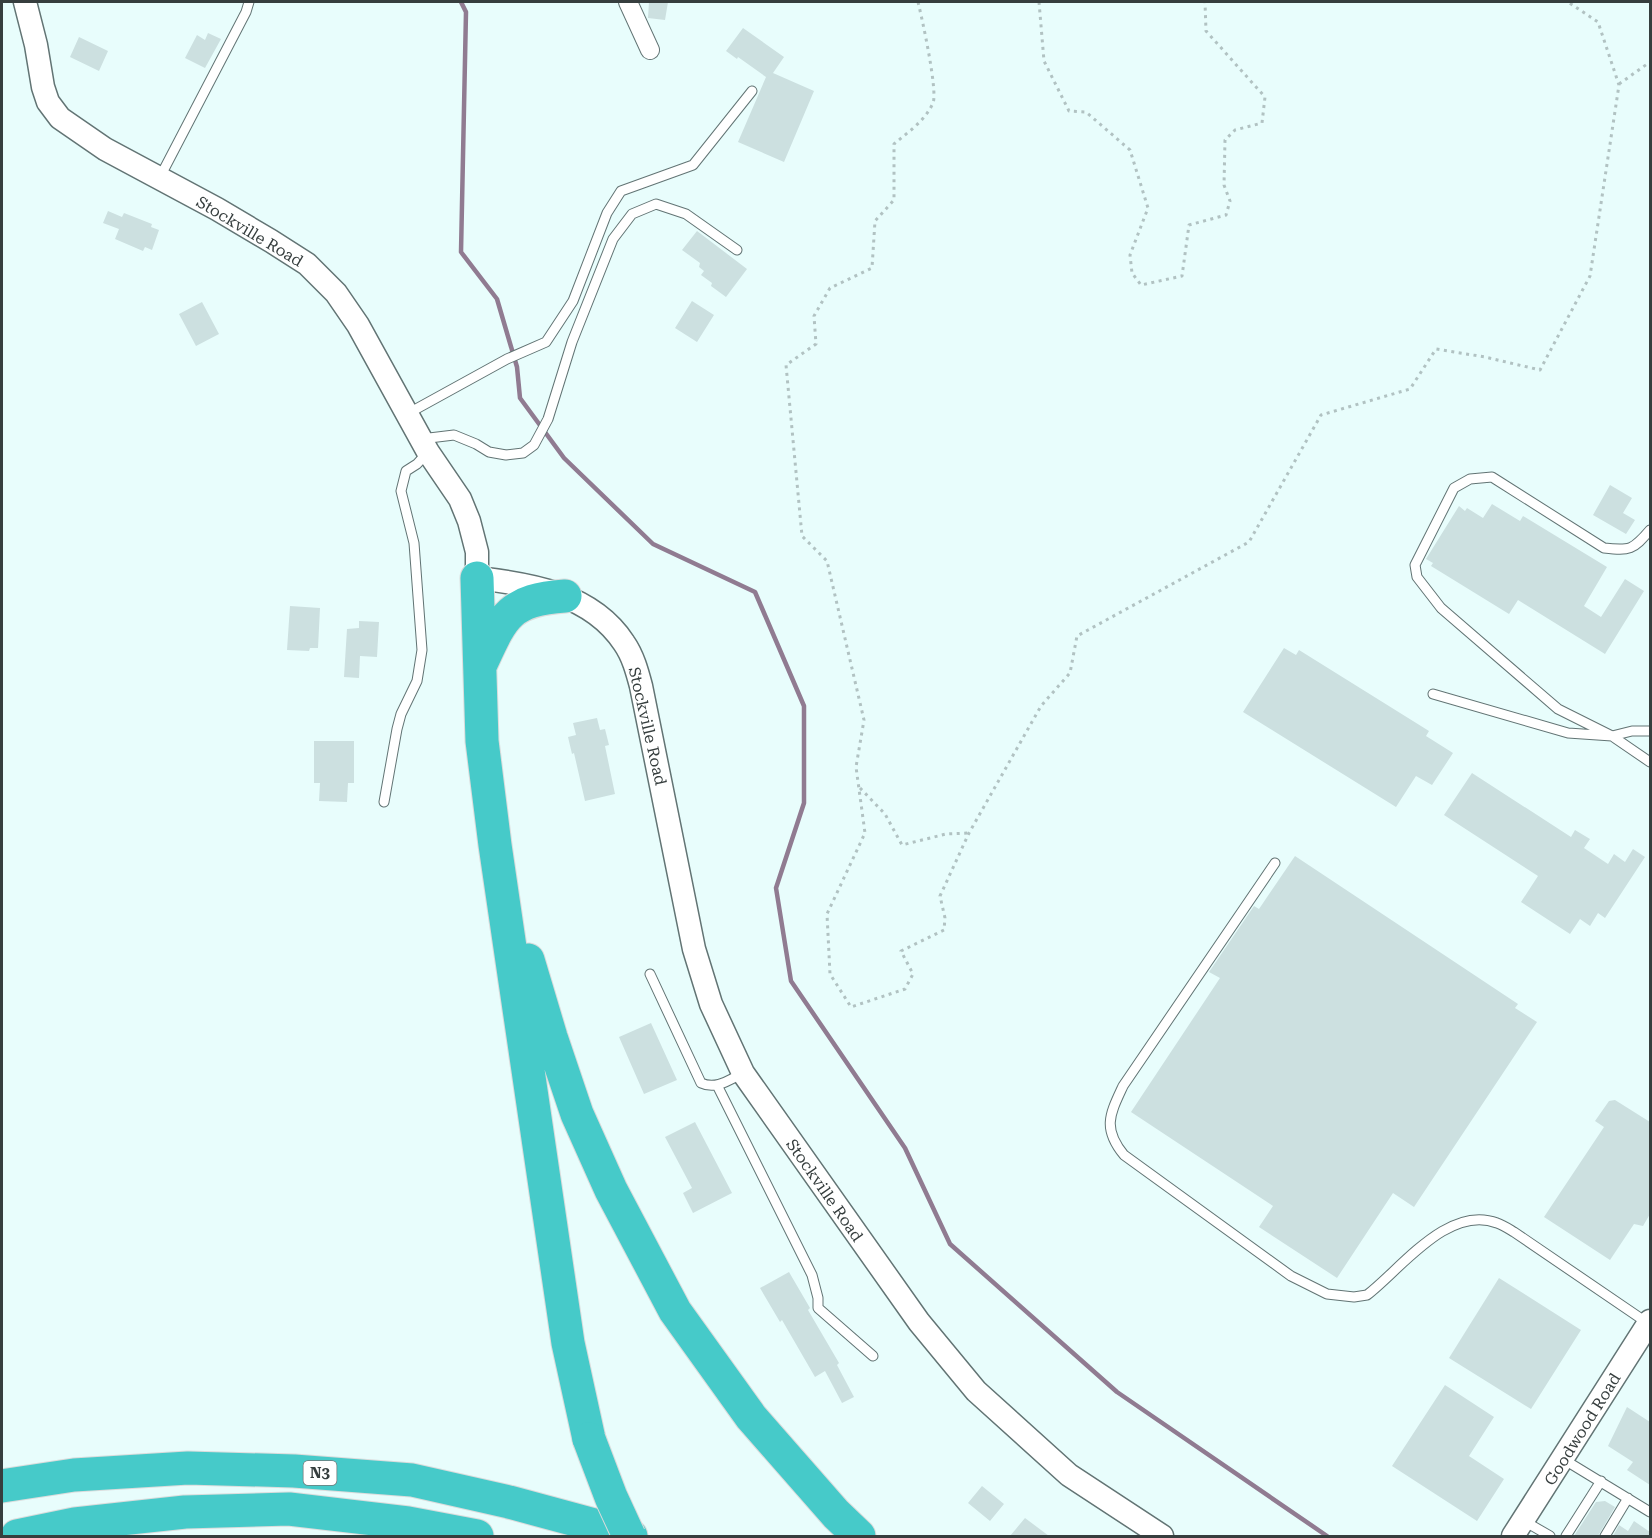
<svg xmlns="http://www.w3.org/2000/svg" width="1652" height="1538" viewBox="0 0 1652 1538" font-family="'Roboto Serif',serif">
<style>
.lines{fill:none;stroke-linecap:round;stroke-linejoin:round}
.stream{stroke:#907b91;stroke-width:4.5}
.building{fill:#cce0e0}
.service-casing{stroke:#627474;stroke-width:11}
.minor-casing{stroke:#627474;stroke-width:20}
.tertiary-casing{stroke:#627474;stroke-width:25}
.motorway-casing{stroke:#dbdcdc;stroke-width:35}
.path{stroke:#b1c2c2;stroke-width:3;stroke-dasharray:3 4.5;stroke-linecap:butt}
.service{stroke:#fff;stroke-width:9}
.minor{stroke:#fff;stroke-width:18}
.tertiary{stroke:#fff;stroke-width:22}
.motorway{stroke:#46cac9;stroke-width:33}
.motorway-bridge-casing{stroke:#dbdcdc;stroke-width:35;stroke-linecap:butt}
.motorway-bridge{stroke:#46cac9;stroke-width:33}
.labels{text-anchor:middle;stroke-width:4.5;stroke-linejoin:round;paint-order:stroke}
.shield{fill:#fff;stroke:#727878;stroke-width:1.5}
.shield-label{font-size:15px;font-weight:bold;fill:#363e3e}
.street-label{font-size:16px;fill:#363e3e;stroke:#fff}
</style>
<rect width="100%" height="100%" fill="#e8fdfc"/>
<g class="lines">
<!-- stream -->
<path class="stream" d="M461 2 466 12 461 252 497 299 517 367 520 398 564 458 653 544 755 592 804 706V803L776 888 791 981 905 1148 950 1244 1117 1392 1327 1536"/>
</g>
<!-- building -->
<path class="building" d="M649 2H668L665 20 648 18Z
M743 28 784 57 773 73 814 91 784 162 738 142 766 77 738 57 737 59 726 51Z
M208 33 221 39 205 68 185 58 197 35 205 40Z
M79 37 108 51 99 71 70 57Z
M108 211 122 217 124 213 152 224 151 227 159 230 152 250 145 247 143 251 115 239 119 229 103 223Z
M697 231 747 269 726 297 711 286 712 283 701 275 704 271 699 267 700 263 682 250Z
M692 301 714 315 697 342 675 328Z
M202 302 219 334 196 346 179 314Z
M1610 485 1632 498 1623 513 1635 520 1626 534 1593 515Z
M1492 504 1520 521 1523 516 1607 567 1584 606 1601 617 1625 579 1644 591 1605 654 1518 600 1509 614 1431 566 1433 563 1426 559 1459 506 1465 511 1467 508 1483 518Z
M290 606 320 608 318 648H310L309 651 287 650Z
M359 621 379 622 377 657 360 656 359 678 344 677 347 629 359 628Z
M1284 648 1296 655 1299 650 1429 731 1426 736 1453 753 1432 785 1416 776 1396 807 1243 712Z
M597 718 600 730 605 729 609 745 605 746 615 794 585 801 574 753 572 754 568 737 576 735 573 723Z
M314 741H354V783H348L347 802 319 801 320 783H314Z
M1472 773 1571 837 1575 830 1590 839 1584 848 1608 864 1614 854 1625 862 1633 849 1645 857 1605 918 1598 913 1590 926 1580 919 1570 934 1521 902 1538 876 1444 815Z
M1295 856 1518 1004 1515 1008 1537 1022 1414 1207 1393 1193 1337 1278 1259 1227 1273 1206 1131 1112 1220 978 1209 972 1254 906 1259 909Z
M651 1023 677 1080 644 1094 619 1037Z
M1615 1100 1650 1122V1214L1643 1226 1634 1224 1610 1260 1544 1217 1604 1127 1595 1121 1609 1101Z
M695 1122 732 1193 693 1213 683 1193 692 1188 665 1137Z
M789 1272 810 1308 808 1310 839 1363 837 1365 854 1397 842 1403 825 1371 815 1377 782 1320 780 1322 760 1288Z
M1499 1278 1581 1330 1531 1409 1449 1358Z
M1445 1385 1494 1417 1469 1456 1504 1479 1477 1521 1392 1466Z
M1627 1407 1650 1422V1485L1627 1470 1633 1462 1608 1446Z
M982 1486 1004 1504 990 1521 968 1503Z
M1605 1501 1615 1507 1598 1536H1574L1596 1502Z
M1025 1518 1049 1536H1010Z
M1634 1521 1650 1532V1536H1613L1619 1525 1628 1531Z"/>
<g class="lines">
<defs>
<path id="service" d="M160 177 246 12 249 2
M407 414 507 359 546 342 573 301 607 213 621 191 693 165 752 91
M421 439 454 435 476 444 489 452 506 455 523 453 534 445 548 419 572 342 613 239 632 214 656 204 686 214 737 250
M1650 530C1633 550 1630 551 1604 548L1492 477 1470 479 1454 488 1415 565 1417 577 1441 608 1558 709 1612 736 1650 762
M1433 694 1568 733 1612 736 1632 731H1650
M384 802 397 729 401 714 417 681 422 650 414 543 401 491 406 471 417 464 427 453
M1275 863 1123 1086C1110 1114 1102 1128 1124 1155L1291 1276 1327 1294 1354 1297 1367 1295C1400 1270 1448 1204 1497 1223 1503 1225 1509 1229 1514 1232L1649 1324
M650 974 701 1083C716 1090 729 1080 743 1073
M717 1085 812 1275 818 1298V1308L873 1356
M1563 1459 1650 1512
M1524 1521 1550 1536
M1566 1536 1601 1481
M1605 1536 1628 1498"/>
<path id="minor" d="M628 2 650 50"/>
<path id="tertiary" d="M25 2 36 45 43 87 48 102 60 118 105 149 217 209 271 241 307 264 336 293 358 325 428 452 460 499 469 521 477 552V578C531 584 592 594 624 643 633 656 637 671 641 686L694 949 711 1004 743 1073 919 1322 976 1391 1069 1475 1162 1536
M1513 1536 1650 1321"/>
<path id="motorway" d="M477 578 482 741 495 845 568 1343 589 1439
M481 664C503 616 509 600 565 596
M528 960 551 1037 577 1114 611 1190 675 1311 751 1417 836 1514 859 1536
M2 1486 74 1475 188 1468 294 1471 412 1480 509 1502 594 1525 631 1536
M17 1536 75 1524 185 1512 289 1509 408 1523 477 1536"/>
</defs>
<!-- service casing -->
<use href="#service" class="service-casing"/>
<!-- minor casing -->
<use href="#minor" class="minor-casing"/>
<!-- tertiary casing -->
<use href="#tertiary" class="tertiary-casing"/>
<!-- motorway casing -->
<use href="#motorway" class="motorway-casing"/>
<!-- path -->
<path class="path" d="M918 2C922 18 938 91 933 103 925 121 908 132 894 144V200L875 221 872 268 830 288 814 316 816 344 786 365 802 536 827 561 864 720 856 767 865 833 827 914 830 974 851 1007 905 989 913 974 901 951 944 930 945 918 940 896 969 833 1041 706 1070 673 1077 636 1249 542 1321 415 1410 389 1436 349 1485 357 1540 370 1590 276 1619 85 1598 22 1568 2
M1039 2 1044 61 1069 111 1086 112 1130 150 1148 208 1130 255 1132 273 1141 285 1182 276 1189 225 1226 215 1230 201 1224 185 1225 140 1235 130 1262 123 1265 97 1206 31 1205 2
M1619 84 1650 62
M860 788 885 814 902 845 946 834 969 833"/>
<!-- service -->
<use href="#service" class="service"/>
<!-- minor -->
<use href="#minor" class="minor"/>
<!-- tertiary -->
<use href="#tertiary" class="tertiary"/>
<!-- motorway -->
<use href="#motorway" class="motorway"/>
<defs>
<path id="motorway-bridge" d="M589 1439 611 1497 629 1536"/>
</defs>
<!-- motorway-bridge casing -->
<use href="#motorway-bridge" class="motorway-bridge-casing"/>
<!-- motorway-bridge -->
<use href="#motorway-bridge" class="motorway-bridge"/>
</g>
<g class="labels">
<!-- shield labels -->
<rect class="shield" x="303.5" y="1461" width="33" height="24" rx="4.5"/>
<g class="shield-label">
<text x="320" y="1478">N3</text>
</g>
<!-- street labels -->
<g class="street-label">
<text transform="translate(250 231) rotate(31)" y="6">Stockville Road</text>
<text transform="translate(648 726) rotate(77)" y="6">Stockville Road</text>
<text transform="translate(825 1190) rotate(55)" y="6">Stockville Road</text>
<text transform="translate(1582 1429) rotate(-58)" y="6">Goodwood Road</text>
</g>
</g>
<!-- border -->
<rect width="1652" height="1538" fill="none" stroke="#363e3e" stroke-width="6"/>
</svg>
